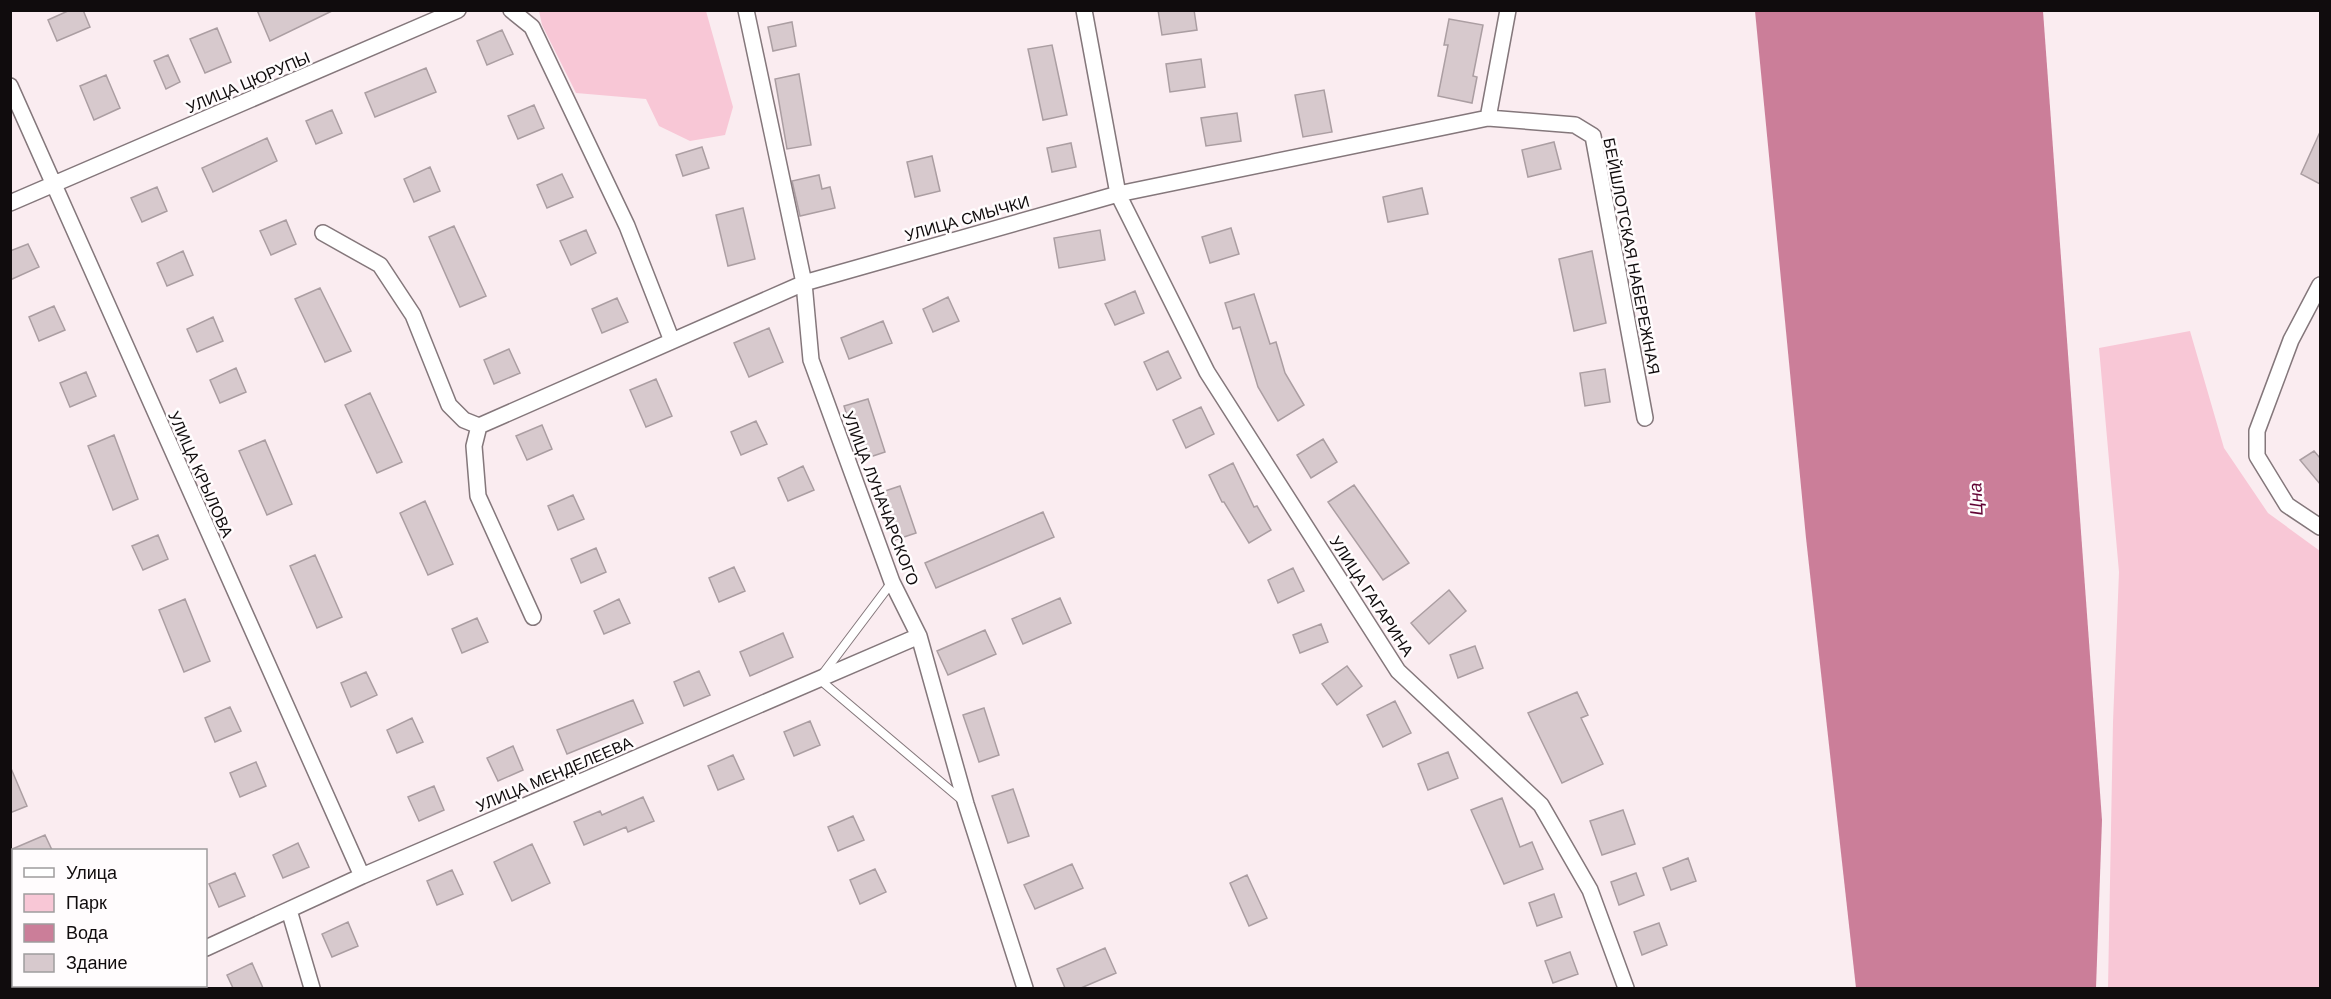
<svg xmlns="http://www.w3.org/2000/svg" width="2331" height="999" viewBox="0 0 2331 999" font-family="'DM Sans',sans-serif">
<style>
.green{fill:#f8c7d6}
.water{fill:#cb7e99}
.building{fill:#d7c9cd;stroke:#ab9ea2;stroke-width:1.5}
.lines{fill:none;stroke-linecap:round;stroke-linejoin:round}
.lane-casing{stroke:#84777b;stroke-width:10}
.street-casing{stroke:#84777b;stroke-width:18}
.lane{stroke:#fff;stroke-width:8}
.street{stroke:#fff;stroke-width:15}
.labels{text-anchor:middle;stroke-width:5;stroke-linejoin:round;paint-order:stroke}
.street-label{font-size:16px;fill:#100c0d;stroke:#fffcfd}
.water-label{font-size:18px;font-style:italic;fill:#620234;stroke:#fffcfd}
</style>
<rect width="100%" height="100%" fill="#faecf0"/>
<!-- green -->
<path class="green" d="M539 11H706L733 107 725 135 690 141 659 126 646 99 576 93 542 25Z
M2190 331 2224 448 2268 513 2320 551V988H2108L2113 722 2119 572 2099 348Z"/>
<!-- water -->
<path class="water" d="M1755 11H2043L2102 820 2096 988H1856L1806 538Z"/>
<!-- building -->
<path class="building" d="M70 10H83L90 27 57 41 48 20Z
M257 10H334L270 41Z
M1158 10H1194L1197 30 1162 35Z
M1449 19 1483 25 1473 76 1477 77 1472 103 1438 96 1448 45H1444Z
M792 22 796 46 773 51 768 27Z
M217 28 231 62 205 73 190 39Z
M502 30 513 54 487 65 477 41Z
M1052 45 1067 115 1043 120 1028 49Z
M168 55 180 82 166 89 154 61Z
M1201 59 1205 87 1170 92 1166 64Z
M426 68 436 92 375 117 365 93Z
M799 74 811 145 787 149 775 79Z
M106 75 120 108 94 120 80 86Z
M1324 90 1332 132 1303 137 1295 95Z
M534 105 544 128 518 139 508 116Z
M332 110 342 133 316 144 306 121Z
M1237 113 1241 141 1206 146 1201 118Z
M2320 132V184L2301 174Z
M267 138 277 161 213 192 202 168Z
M1554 142 1561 169 1528 177 1522 150Z
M1071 143 1076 167 1052 172 1047 148Z
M702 147 709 168 683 176 676 155Z
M932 156 940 191 915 197 907 162Z
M430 167 440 191 414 202 404 179Z
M562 174 573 197 547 208 537 185Z
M819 175 822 189 830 187 835 208 800 216 792 181Z
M157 187 167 211 142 222 131 198Z
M1422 188 1428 214 1388 222 1383 197Z
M743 208 755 259 728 266 716 215Z
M286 220 296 244 271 255 260 231Z
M454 226 486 296 460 307 429 237Z
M1231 228 1239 254 1210 263 1202 237Z
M586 230 596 253 571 265 560 241Z
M1100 230 1105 260 1059 268 1054 238Z
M28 244 39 267 10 280V251Z
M183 251 193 275 167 286 157 263Z
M1592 251 1606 323 1574 331 1559 259Z
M320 288 351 351 325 362 295 299Z
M1135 291 1144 313 1115 325 1105 304Z
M1254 294 1270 344 1276 342 1285 373 1304 405 1278 421 1258 387 1240 327 1233 329 1225 303Z
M948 297 959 321 933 332 923 309Z
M617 298 628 322 602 333 592 309Z
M54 306 65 330 39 341 29 317Z
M213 317 223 341 197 352 187 329Z
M883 321 892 343 849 359 841 338Z
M769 328 783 362 749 377 734 343Z
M509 349 520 373 494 384 484 360Z
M1168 351 1181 378 1157 390 1144 362Z
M236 368 246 392 220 403 210 380Z
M1605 369 1610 402 1585 406 1580 373Z
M86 372 96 396 70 407 60 383Z
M656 379 672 416 646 427 630 390Z
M370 393 402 462 377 473 345 405Z
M868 399 885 452 861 460 844 406Z
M1201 407 1214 434 1186 448 1173 420Z
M756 421 767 444 741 455 731 432Z
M542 425 552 449 527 460 516 436Z
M114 435 138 499 113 510 88 446Z
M1323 439 1337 462 1311 478 1297 455Z
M265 440 292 504 267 515 239 451Z
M2314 451 2320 458V484L2300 460Z
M1233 463 1254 507 1257 506 1271 530 1249 543 1224 502H1222L1209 475Z
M803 466 814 490 788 501 778 478Z
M1354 485 1409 563 1383 580 1328 502Z
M900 486 916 533 895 540 879 493Z
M573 495 584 519 558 530 548 506Z
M425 501 453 564 428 575 400 513Z
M1043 512 1054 537 936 588 925 563Z
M158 535 168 559 143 570 132 546Z
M596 548 606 572 581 583 571 559Z
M315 555 342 617 317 628 290 566Z
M734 567 745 591 719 602 709 578Z
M1293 568 1304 591 1278 603 1268 580Z
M1449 590 1466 611 1429 644 1411 623Z
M1060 598 1071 623 1023 644 1012 619Z
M185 599 210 661 184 672 159 610Z
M619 599 630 623 604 634 594 611Z
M477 618 488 642 462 653 452 629Z
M1321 624 1328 642 1300 653 1293 635Z
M985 630 996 654 948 675 937 651Z
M783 633 793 657 750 676 740 652Z
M1475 646 1483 668 1458 678 1450 655Z
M1347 666 1362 686 1337 705 1322 684Z
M699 671 710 695 684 706 674 682Z
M366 672 377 695 351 707 341 683Z
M1577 692 1588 715 1581 718 1603 764 1562 783 1528 713Z
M633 700 643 723 567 754 557 730Z
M1395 701 1411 733 1383 747 1367 715Z
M230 707 241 731 215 742 205 718Z
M984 708 999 755 979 762 963 715Z
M412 718 423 742 397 753 387 730Z
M810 721 820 745 794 756 784 732Z
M513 746 523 770 498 781 487 758Z
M1448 752 1458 778 1428 790 1418 764Z
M733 755 744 779 718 790 708 766Z
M256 762 266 786 240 797 230 773Z
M10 766 27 806 10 813Z
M434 786 444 810 419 821 408 797Z
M1013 789 1029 836 1008 843 992 796Z
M643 797 654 821 628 832 626 827 584 845 574 822 600 811 602 815Z
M1502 798 1520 847 1532 842 1543 869 1504 884 1471 810Z
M1623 810 1635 844 1602 855 1590 821Z
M853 816 864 840 838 851 828 827Z
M45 835 52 850H10Z
M298 843 309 867 283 878 273 855Z
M532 844 550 883 512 901 494 862Z
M1688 858 1696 881 1671 890 1663 868Z
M1072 864 1083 888 1035 909 1024 885Z
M875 869 886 892 860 904 850 880Z
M452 870 463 894 437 905 427 881Z
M235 873 245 896 219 907 209 884Z
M1636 873 1644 895 1619 905 1611 882Z
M1247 875 1267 918 1249 926 1230 883Z
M1554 894 1562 917 1537 926 1529 903Z
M348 922 358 946 332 957 322 934Z
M1659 923 1667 945 1642 955 1634 932Z
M1105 948 1116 973 1081 988H1065L1057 969Z
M1570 952 1578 974 1553 983 1545 961Z
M252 963 263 988H233L227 975Z"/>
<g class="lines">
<defs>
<path id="lane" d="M892 582 819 679 963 801"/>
<path id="street" d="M511 10 532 27 627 226 672 341
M746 10 804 283 811 360 892 582 919 636 966 804 1025 988
M1084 10 1118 194 1207 372 1398 671 1541 805 1590 890 1626 988
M1508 10 1488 118 1575 125 1593 136 1645 418
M10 86 362 876
M10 203 458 10
M323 233 380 265 413 315 449 405 464 420 479 426 474 446 478 496 533 617
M2320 285 2291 340 2257 431V456L2287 505 2320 527
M479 426 804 283 1118 194 1488 118
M289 910 312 988
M10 921 14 927
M206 948 362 876 919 636
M41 986 42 988
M118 988 124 986"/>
</defs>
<!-- lane casing -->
<use href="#lane" class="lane-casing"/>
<!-- street casing -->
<use href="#street" class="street-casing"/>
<!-- lane -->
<use href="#lane" class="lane"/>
<!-- street -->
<use href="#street" class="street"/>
</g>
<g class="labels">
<!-- street labels -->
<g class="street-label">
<text transform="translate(248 82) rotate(-23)" y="6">УЛИЦА ЦЮРУПЫ</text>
<text transform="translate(967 218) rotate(-16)" y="6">УЛИЦА СМЫЧКИ</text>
<text transform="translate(1632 256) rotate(79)" y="6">БЕЙШЛОТСКАЯ НАБЕРЕЖНАЯ</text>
<text transform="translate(201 474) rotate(66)" y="6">УЛИЦА КРЫЛОВА</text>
<text transform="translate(881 498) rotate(69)" y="6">УЛИЦА ЛУНАЧАРСКОГО</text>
<text transform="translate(1372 596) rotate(57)" y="6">УЛИЦА ГАГАРИНА</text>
<text transform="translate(554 774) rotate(-23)" y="6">УЛИЦА МЕНДЕЛЕЕВА</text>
</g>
<!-- water labels -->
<g class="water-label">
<text transform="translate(1976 499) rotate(-93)" y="6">Цна</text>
</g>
</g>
<!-- border -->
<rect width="2331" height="999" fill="none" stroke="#100c0d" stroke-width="24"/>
<!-- legend -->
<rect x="12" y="849" width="195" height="138" fill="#fffcfd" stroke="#9f9c9d" stroke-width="1.5"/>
<rect x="24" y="868" width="30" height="9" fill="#ffffff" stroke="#9f9c9d" stroke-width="1.5"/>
<text x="66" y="879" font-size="18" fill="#100c0d">Улица</text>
<rect x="24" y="894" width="30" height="18" fill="#f8c7d6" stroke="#9f9c9d" stroke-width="1.5"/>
<text x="66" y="909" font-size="18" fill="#100c0d">Парк</text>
<rect x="24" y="924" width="30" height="18" fill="#cb7e99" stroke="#9f9c9d" stroke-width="1.5"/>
<text x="66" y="939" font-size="18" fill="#100c0d">Вода</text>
<rect x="24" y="954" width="30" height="18" fill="#d7c9cd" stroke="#9f9c9d" stroke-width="1.5"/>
<text x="66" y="969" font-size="18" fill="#100c0d">Здание</text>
</svg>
